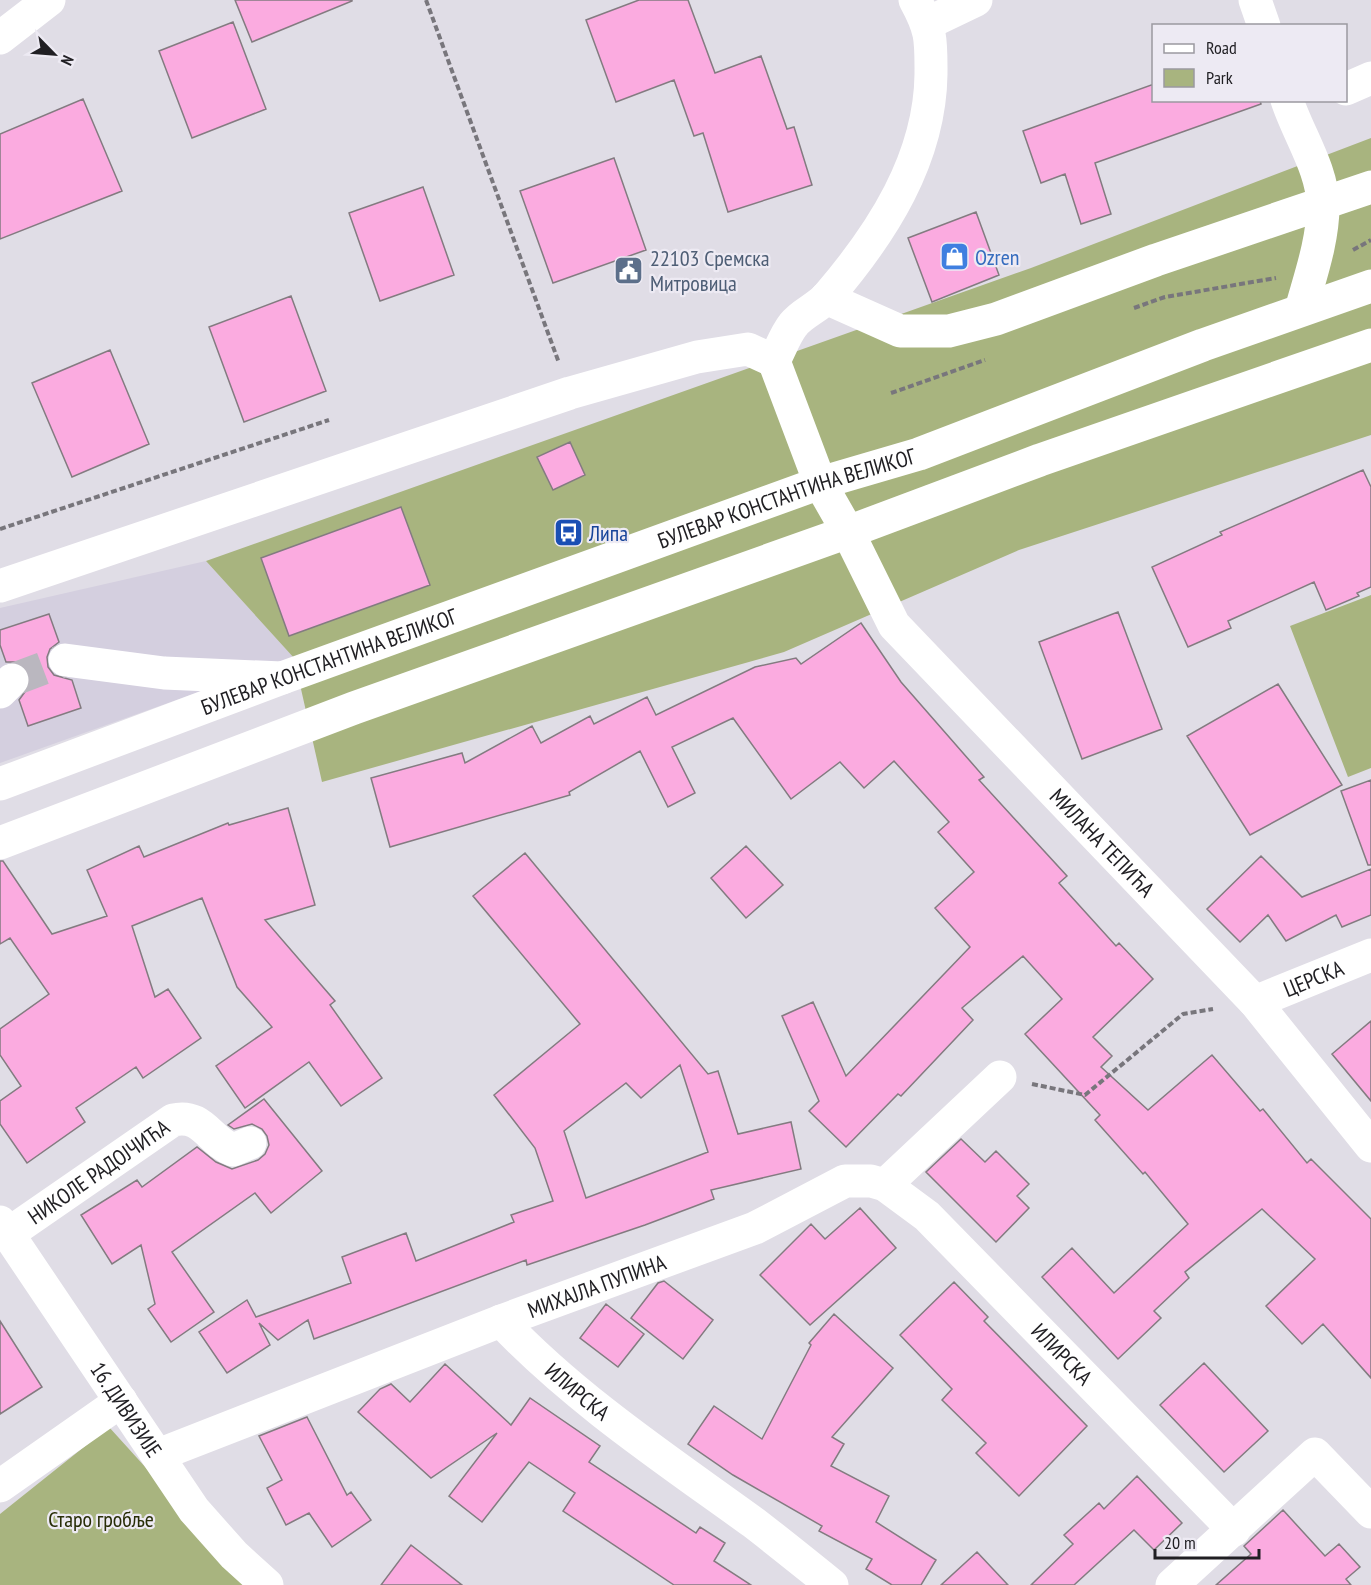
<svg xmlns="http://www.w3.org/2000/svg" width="1371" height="1585" viewBox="0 0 1371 1585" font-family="'PT Sans Narrow',sans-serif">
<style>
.built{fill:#d4cfdf}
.green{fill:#a8b47f}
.building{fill:#fbabe0;stroke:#837b80;stroke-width:1.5;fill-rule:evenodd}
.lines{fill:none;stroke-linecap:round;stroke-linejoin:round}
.minor-tunnel{stroke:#bab7bf;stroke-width:33;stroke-dasharray:33 16;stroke-linecap:butt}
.path{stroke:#78767c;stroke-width:4;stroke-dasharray:6 3;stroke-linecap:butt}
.minor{stroke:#fff;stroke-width:33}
.major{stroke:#fff;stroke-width:33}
.labels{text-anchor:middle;stroke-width:4.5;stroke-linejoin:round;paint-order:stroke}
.shop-label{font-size:22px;fill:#366cbe;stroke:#edeaf3;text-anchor:start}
.service-label{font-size:22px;fill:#4e5e75;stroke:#edeaf3;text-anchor:start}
.street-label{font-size:22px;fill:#201f23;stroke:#edeaf3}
.transit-label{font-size:22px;fill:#164399;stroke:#edeaf3;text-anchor:start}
.park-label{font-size:22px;fill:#272d06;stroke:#edeaf3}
</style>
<rect width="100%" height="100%" fill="#e0dde6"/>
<!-- built -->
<path class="built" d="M206 561 294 658 0 763V608Z"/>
<!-- green -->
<path class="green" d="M1371 138V435L1019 550 784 652 322 782 294 658 206 561 1031 268Z
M1371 595V768L1348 777 1290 626Z
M109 1427 252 1585H0V1514Z"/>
<!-- building -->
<path class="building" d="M235 0H352V1L252 42Z
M639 0H688L715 73 761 56 787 129 794 127 812 185 728 212 703 133 694 136 674 80 616 102 586 20Z
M233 22 266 109 192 138 159 51Z
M1154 84V100H1260L1261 104 1095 163 1111 214 1081 224 1065 174 1041 183 1023 131Z
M83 99 122 191 0 239V134Z
M614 158 646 250 553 283 520 191Z
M423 187 454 275 380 301 349 213Z
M976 212 999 275 932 302 908 238Z
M291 296 326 391 244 422 209 327Z
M110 350 149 444 72 477 32 383Z
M570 442 585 475 553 490 537 457Z
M1363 470 1371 487V587L1357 593 1359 596 1326 610 1314 582 1228 621 1231 628 1188 647 1152 567 1222 535 1220 532Z
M401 507 430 585 289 636 261 558Z
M1118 612 1162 729 1082 759 1039 642Z
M49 614 59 642 50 649 47 657 48 667 54 675 72 680 81 708 28 726 19 700 30 685V675L26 667 17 662H6L0 645V630Z
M861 623 901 682 984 777 979 780 1067 876 1059 883 1116 946 1119 943 1153 979 1093 1037 1112 1056 1101 1067 1148 1110 1212 1055 1260 1111 1263 1109 1307 1163 1311 1159 1371 1219V1378L1323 1324 1302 1344 1266 1306 1315 1259 1262 1209 1185 1272 1189 1278 1154 1311 1161 1318 1118 1359 1042 1277 1072 1248 1114 1293 1188 1224 1145 1172 1143 1174 1095 1120 1100 1115 1025 1034 1062 999 1023 956 962 1008 973 1020 901 1096 898 1094 846 1147 809 1111 819 1101 782 1016 813 1002 846 1076 970 947 935 908 974 872 938 832 949 822 894 761 864 788 840 762 791 799 733 718 672 747 695 793 668 807 640 751 569 792 570 795 390 847 371 778 462 753 465 763 532 726 541 743 590 716 594 724 647 697 656 715 755 667 796 658 801 664Z
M1278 684 1342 785 1250 835 1187 736Z
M1371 780V865H1368L1341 791Z
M288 808 315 905 265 920 335 1001 330 1005 382 1078 341 1106 309 1062 245 1108 216 1066 272 1027 237 987 202 898 132 926 155 997 168 989 201 1038 143 1078 136 1067 76 1108 85 1122 27 1163 0 1124V1101L21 1086 0 1055V1029L49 994 10 938 0 944V861H3L52 934 107 916 87 870 139 846 144 857 228 823 229 825Z
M746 846 783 885 746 918 711 878Z
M525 853 708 1074 718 1071 738 1134 791 1122 801 1169 711 1190 714 1199 645 1225 527 1265 526 1260 314 1339 308 1320 278 1340 259 1323 270 1345 227 1373 199 1332 247 1300 256 1317 351 1283 342 1257 406 1233 416 1261 514 1222 511 1215 553 1201 535 1148 494 1095 580 1024 473 896ZM680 1065 708 1152 586 1198 564 1131 626 1083 641 1098Z
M1261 856 1302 897 1371 869V915L1342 927 1336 915 1286 941 1268 915 1240 942 1207 909Z
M1371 1021V1101L1332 1054Z
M264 1099 322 1171 271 1213 255 1193 172 1252 214 1312 171 1342 148 1309 155 1304 141 1245 112 1264 81 1215 137 1180 142 1187 197 1147 216 1162 232 1169 258 1160 265 1154 269 1145 267 1136 262 1129 252 1124 234 1129 228 1125Z
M961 1139 985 1162 996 1151 1029 1184 1017 1196 1029 1208 996 1242 926 1172Z
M860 1208 896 1248 810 1325 760 1275 811 1224 825 1239Z
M664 1281 713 1320 683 1359 631 1318 658 1283Z
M954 1282 988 1317 984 1321 1087 1426 1019 1496 976 1453 986 1443 942 1400 952 1389 900 1335Z
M606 1304 644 1334 618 1367 580 1338Z
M834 1314 893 1368 832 1437 844 1444 831 1466 889 1496 876 1522 936 1560 921 1585H892L866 1569 872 1559 819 1531 822 1526 733 1475 688 1444 714 1406 762 1439 811 1345 809 1343Z
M0 1321 42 1387 0 1414Z
M1204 1363 1268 1431 1224 1472 1160 1405Z
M445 1364 511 1425 530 1398 600 1446 589 1462 696 1533 700 1527 725 1543 714 1561 751 1585H674L563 1511 575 1493 529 1462 482 1522 449 1496 497 1433 431 1478 358 1412 380 1389 391 1384 410 1402Z
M307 1417 347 1495 351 1492 371 1520 332 1547 309 1513 286 1525 267 1488 282 1480 259 1436Z
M1137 1476 1182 1523 1154 1550 1134 1530 1074 1585H1031L1073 1544 1064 1535 1099 1503 1104 1509Z
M1283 1510 1325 1556 1339 1544 1360 1567 1346 1579 1351 1585H1216L1251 1554 1244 1546Z
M411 1545 462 1585H381Z
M977 1552 1008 1585H941Z"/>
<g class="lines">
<!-- minor-tunnel -->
<path class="minor-tunnel" d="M12 680 65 660"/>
<!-- path -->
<path class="path" d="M426 0 559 363
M1353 250 1371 240
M1134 308 1165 297 1276 278
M891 393 985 360
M0 529 329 420
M1032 1084 1085 1095 1183 1014 1213 1009"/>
<!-- minor -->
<g class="minor">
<path id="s1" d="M915 0C932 31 931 40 931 74 930 159 882 233 828 296 818 308 802 313 793 325 785 335 780 350 774 361L820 483 848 532 894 625 1255 1002 1371 1146"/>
<path d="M1255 0 1264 26"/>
<path d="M928 23 976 0"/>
<path d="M0 38 49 0"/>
<path d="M1346 89 1371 78"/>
<path d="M1287 100C1298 134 1323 170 1323 206 1323 241 1310 277 1301 310"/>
<path d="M826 298 900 331H949L996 319 1156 260 1371 187"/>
<path d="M0 586 570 393 697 357 748 349 774 361"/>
<path d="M65 660 164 673 282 678"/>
<path d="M0 692 12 680"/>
<path id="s2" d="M1255 1002 1371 955"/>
<path d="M885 1185 1000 1077"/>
<path id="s3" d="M0 1222 194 1510 234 1555 267 1585"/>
<path id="s4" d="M8 1234 173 1120C203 1113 209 1141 233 1150L250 1143"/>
<path id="s5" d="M501 1321C575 1399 667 1460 754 1523 780 1543 806 1564 832 1585"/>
<path id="s6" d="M158 1455 501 1321 755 1228 845 1181H871L885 1185 927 1216 1234 1530"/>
<path d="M0 1486 121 1401"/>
<path d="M1172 1585 1315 1454 1371 1512"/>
</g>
<!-- major -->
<g class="major">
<path id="s7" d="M0 784 282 678 820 483 919 454 1203 345 1371 286"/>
<path d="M0 843 354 708 848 532 1040 460 1371 345"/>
</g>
</g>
<!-- icons -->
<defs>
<symbol id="shop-square" viewBox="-11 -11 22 22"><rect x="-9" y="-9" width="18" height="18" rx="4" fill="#3f7fe0" stroke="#edeaf3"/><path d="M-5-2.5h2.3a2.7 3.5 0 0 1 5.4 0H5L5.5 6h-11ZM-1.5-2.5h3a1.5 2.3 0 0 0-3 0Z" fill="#fff"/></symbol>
<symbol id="civic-square" viewBox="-11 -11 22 22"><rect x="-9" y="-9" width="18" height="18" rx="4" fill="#5c6f8a" stroke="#edeaf3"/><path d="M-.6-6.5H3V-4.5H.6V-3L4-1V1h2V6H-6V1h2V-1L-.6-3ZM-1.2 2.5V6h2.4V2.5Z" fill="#fff"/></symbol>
<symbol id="bus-square" viewBox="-11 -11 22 22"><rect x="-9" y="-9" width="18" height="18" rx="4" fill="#1a4fb4" stroke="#edeaf3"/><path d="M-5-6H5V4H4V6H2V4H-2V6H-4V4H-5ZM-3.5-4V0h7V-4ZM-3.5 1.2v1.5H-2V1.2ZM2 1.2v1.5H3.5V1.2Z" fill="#fff"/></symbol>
</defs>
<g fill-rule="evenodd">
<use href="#shop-square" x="938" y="240" width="33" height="33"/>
<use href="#civic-square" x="612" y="254" width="33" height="33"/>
<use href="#bus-square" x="552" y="516" width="33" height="33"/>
</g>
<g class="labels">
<!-- shop labels -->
<g class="shop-label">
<text x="975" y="265">Ozren</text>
</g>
<!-- service labels -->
<g class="service-label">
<text x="650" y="266">22103 Сремска<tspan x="650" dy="25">Митровица</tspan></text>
</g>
<!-- street labels -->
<g class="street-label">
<text dy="8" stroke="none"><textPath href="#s7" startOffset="837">БУЛЕВАР КОНСТАНТИНА ВЕЛИКОГ</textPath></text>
<text dy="8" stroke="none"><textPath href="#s7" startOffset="351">БУЛЕВАР КОНСТАНТИНА ВЕЛИКОГ</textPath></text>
<text dy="8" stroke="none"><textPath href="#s1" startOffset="1005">МИЛАНА ТЕПИЋА</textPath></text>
<text dy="8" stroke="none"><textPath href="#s2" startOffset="63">ЦЕРСКА</textPath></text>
<text dy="8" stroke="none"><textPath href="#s4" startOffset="110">НИКОЛЕ РАДОЈЧИЋА</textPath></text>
<text dy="8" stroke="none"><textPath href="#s6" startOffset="470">МИХАЈЛА ПУПИНА</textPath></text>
<text dy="8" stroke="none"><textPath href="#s6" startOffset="1026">ИЛИРСКА</textPath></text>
<text dy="8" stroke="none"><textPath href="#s5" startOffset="104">ИЛИРСКА</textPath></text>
<text dy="8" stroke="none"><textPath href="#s3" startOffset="226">16. ДИВИЗИЈЕ</textPath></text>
</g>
<!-- transit labels -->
<g class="transit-label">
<text x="589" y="541">Липа</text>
</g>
<!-- park labels -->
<g class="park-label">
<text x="101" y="1527">Старо гробље</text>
</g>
</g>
<!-- legend -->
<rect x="1152" y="24" width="195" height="78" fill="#edeaf3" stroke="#9b99a0" stroke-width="1.5"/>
<rect x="1164" y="44" width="30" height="9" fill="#ffffff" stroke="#9b99a0" stroke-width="1.5"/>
<text x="1206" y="54" font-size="18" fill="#201f23">Road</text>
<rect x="1164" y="69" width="30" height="18" fill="#a8b47f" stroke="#9b99a0" stroke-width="1.5"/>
<text x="1206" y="84" font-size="18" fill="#201f23">Park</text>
<!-- north arrow -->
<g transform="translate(54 54) rotate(115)" stroke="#edeaf3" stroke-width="4.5" paint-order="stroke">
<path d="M0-4.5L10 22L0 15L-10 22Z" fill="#201f23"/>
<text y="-9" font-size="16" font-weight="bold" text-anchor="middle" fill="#201f23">N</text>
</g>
<!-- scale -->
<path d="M1155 1549v9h104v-9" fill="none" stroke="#201f23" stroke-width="3"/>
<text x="1164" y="1549" font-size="18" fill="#201f23" stroke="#edeaf3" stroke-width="4.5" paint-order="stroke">20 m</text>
</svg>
